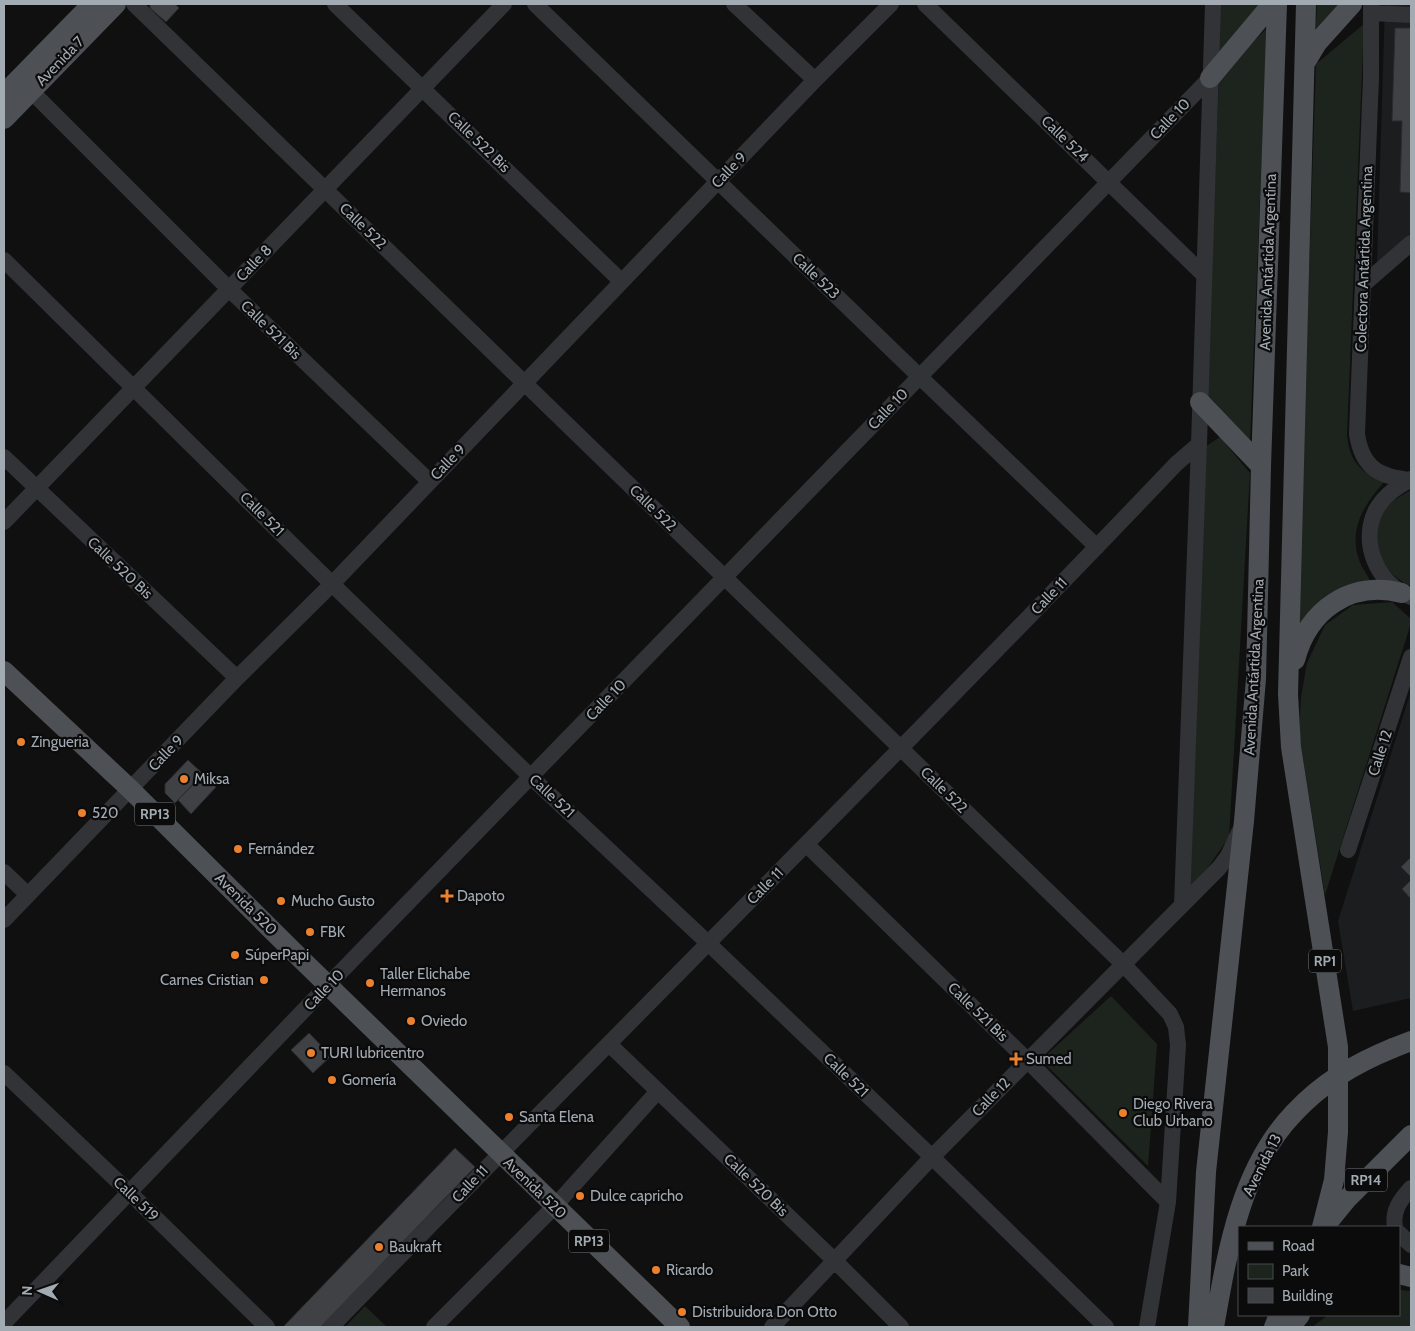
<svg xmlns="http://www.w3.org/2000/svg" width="1415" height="1331" viewBox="0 0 1415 1331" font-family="Cabin,sans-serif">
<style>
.built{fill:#1c1d1e}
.green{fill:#1d241d}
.building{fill:#3f4144;stroke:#2a2b2d}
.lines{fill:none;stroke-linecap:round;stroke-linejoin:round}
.minor{stroke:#313336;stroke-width:16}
.major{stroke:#4d5155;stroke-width:20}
.major-bridge{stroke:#4d5155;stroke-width:20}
.poi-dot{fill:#eb812e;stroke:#0b0b0c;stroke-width:2}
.labels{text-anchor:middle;stroke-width:4.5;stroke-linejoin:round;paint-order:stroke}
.shield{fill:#0b0b0c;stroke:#757a80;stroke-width:1}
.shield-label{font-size:14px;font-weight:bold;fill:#a2aab2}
.street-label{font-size:15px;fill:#a2aab2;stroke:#0b0b0c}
.poi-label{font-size:15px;fill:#a2aab2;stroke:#0b0b0c;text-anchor:start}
</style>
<rect width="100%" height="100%" fill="#101011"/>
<!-- built -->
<path class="built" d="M1385 4H1411V233L1377 264Z
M1411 691V998L1353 1011 1338 921Z"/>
<!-- green -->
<path class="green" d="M1220 4H1262L1218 53Z
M1317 4H1356L1315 43Z
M1364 24 1347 435C1350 462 1359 471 1384 482 1365 504 1348 528 1359 560 1362 568 1368 576 1372 584 1358 585 1343 585 1331 593 1317 600 1305 623 1297 635L1316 64Z
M1267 28 1250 442 1207 394 1219 76Z
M1220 437 1250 473 1229 837 1182 905 1205 447Z
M1411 490V586C1382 575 1367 540 1384 512 1390 501 1401 496 1411 490Z
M1392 602 1411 619V623L1325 895 1299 734 1301 697 1307 663 1325 625 1353 605Z
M1111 996 1157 1044 1148 1166 1041 1060Z
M1399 1290 1411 1291V1327H1312L1328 1315H1399Z
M365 1306 387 1327H345Z"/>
<!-- building -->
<path class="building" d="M150 4H175L179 8 166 22 150 8Z
M1395 28H1411V193L1400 192 1402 121H1392Z
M188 760 203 774 175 803 165 793V784Z
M203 774 216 787 191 814 178 800Z
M1411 857V877L1401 867Z
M1411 880V899L1402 889Z
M309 1033 331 1056 313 1073 291 1050Z
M455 1148 475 1167 321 1327H283Z"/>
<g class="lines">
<!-- minor -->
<path class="minor" d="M134 4 1124 965 1170 1014 1176 1027 1178 1045 1168 1202 1147 1327
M335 4 621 281
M535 4 919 376 1097 547
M734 4 815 80
M925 4 1204 275
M1371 4V78L1357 434C1362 467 1378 477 1411 480
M1371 13 1411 15
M31 91 229 289 429 481
M4 260 332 584 531 777 708 943 932 1157 1106 1327
M1364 284 1411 243
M4 457 237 678
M1411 479C1397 487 1384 495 1376 510 1359 543 1378 585 1411 597
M4 522 504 4
M807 845 1027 1060 1168 1202
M1348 850 1411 657
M4 872 28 895
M1182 905 1199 444 1213 4
M4 920 237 678 332 584 815 80 891 4
M609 1044 834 1260 901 1327
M4 1073 129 1192 267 1327
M1395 1227C1392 1211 1400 1200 1411 1188
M1399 1233 1411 1245
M4 1323 328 985 1210 78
M331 1327C611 1038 898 756 1176 464L1199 444
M434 1327 554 1207 658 1091
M772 1327 932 1157 1219 868 1228 856 1239 832"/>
<!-- major -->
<path class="major" d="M1306 4 1288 694 1291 747 1338 1047V1132L1334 1180 1322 1227
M1305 63 1317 43 1352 4
M1210 78 1272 4
M4 94 92 4
M4 119 116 4
M1200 402 1261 466
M1295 660C1308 610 1350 580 1402 593
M4 671 130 789 302 960 680 1327
M1393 1048 1411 1041
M1325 1226 1347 1199 1411 1135
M1399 1274 1411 1277
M1198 1327 1206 1172 1244 821 1256 679 1261 466 1277 4
M1214 1327C1227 1254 1240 1169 1294 1113
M1274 1327 1279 1315
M1290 1327 1300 1315"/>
<!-- major-bridge -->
<path class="major-bridge" d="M1294 1113C1322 1083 1354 1064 1393 1048"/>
</g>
<!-- markers -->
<g class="poi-dot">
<circle cx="21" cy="742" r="5"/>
<circle cx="184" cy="779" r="5"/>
<circle cx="82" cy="813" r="5"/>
<circle cx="238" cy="849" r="5"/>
<path d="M444.5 888.5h5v5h5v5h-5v5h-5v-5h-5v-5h5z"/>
<circle cx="281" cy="901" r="5"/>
<circle cx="310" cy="932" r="5"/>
<circle cx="235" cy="955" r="5"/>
<circle cx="264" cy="980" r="5"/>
<circle cx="370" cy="983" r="5"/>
<circle cx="411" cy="1021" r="5"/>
<circle cx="311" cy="1053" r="5"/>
<path d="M1013.5 1051.5h5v5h5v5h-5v5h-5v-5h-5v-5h5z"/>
<circle cx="332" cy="1080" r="5"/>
<circle cx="1123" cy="1113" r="5"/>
<circle cx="509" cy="1117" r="5"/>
<circle cx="580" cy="1196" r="5"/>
<circle cx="379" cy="1247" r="5"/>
<circle cx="656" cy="1270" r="5"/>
<circle cx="682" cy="1312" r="5"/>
</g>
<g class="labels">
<!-- shield labels -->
<g class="shield">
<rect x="135" y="802.5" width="40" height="23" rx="4"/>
<rect x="1309" y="949.5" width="32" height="23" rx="4"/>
<rect x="1345" y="1168.5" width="42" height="23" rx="4"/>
<rect x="569" y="1229.5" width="40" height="23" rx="4"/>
</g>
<g class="shield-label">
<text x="155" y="819">RP13</text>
<text x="1325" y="966">RP1</text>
<text x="1366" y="1185">RP14</text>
<text x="589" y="1246">RP13</text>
</g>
<!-- street labels -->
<g class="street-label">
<text transform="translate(60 61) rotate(-46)" y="5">Avenida 7</text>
<text transform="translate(1170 119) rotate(-46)" y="5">Calle 10</text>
<text transform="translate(1065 139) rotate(44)" y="5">Calle 524</text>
<text transform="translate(479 142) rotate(44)" y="5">Calle 522 Bis</text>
<text transform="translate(729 170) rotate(-46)" y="5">Calle 9</text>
<text transform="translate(363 226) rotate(44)" y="5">Calle 522</text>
<text transform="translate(1364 259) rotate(-88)" y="5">Colectora Antártida Argentina</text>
<text transform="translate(1268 262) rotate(-88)" y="5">Avenida Antártida Argentina</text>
<text transform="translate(254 263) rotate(-46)" y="5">Calle 8</text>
<text transform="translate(816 276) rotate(44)" y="5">Calle 523</text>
<text transform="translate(271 330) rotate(44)" y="5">Calle 521 Bis</text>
<text transform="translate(888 409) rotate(-46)" y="5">Calle 10</text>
<text transform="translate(448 462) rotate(-46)" y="5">Calle 9</text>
<text transform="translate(653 508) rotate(44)" y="5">Calle 522</text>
<text transform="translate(262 514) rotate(45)" y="5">Calle 521</text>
<text transform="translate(120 568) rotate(43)" y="5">Calle 520 Bis</text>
<text transform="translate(1049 596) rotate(-46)" y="5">Calle 11</text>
<text transform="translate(1254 667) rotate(-87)" y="5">Avenida Antártida Argentina</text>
<text transform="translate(606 700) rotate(-46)" y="5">Calle 10</text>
<text transform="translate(166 753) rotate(-46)" y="5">Calle 9</text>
<text transform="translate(1380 753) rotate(-72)" y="5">Calle 12</text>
<text transform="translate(944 790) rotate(44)" y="5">Calle 522</text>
<text transform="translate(552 796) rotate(43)" y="5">Calle 521</text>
<text transform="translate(765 886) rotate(-45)" y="5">Calle 11</text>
<text transform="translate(246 904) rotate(45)" y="5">Avenida 520</text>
<text transform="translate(324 990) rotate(-46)" y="5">Calle 10</text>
<text transform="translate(978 1012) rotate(44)" y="5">Calle 521 Bis</text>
<text transform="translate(846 1075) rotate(44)" y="5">Calle 521</text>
<text transform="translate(991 1097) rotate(-46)" y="5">Calle 12</text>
<text transform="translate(1262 1165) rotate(-63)" y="5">Avenida 13</text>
<text transform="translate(470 1184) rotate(-46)" y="5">Calle 11</text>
<text transform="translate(756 1185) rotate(44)" y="5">Calle 520 Bis</text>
<text transform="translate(535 1188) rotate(44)" y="5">Avenida 520</text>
<text transform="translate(136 1199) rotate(44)" y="5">Calle 519</text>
</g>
<!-- poi labels -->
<g class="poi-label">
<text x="31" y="747">Zingueria</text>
<text x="194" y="784">Miksa</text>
<text x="92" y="818">520</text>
<text x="248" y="854">Fernández</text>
<text x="457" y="901">Dapoto</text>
<text x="291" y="906">Mucho Gusto</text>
<text x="320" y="937">FBK</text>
<text x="245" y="960">SúperPapi</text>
<text x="380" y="979">Taller Elichabe<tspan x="380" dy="17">Hermanos</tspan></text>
<text x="254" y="985" text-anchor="end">Carnes Cristian</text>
<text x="421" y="1026">Oviedo</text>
<text x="321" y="1058">TURI lubricentro</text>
<text x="1026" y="1064">Sumed</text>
<text x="342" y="1085">Gomería</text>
<text x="1133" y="1109">Diego Rivera<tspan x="1133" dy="17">Club Urbano</tspan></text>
<text x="519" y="1122">Santa Elena</text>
<text x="590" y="1201">Dulce capricho</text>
<text x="389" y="1252">Baukraft</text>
<text x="666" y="1275">Ricardo</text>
<text x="692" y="1317">Distribuidora Don Otto</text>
</g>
</g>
<!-- border -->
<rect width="1415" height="1331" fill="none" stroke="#a2aab2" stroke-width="10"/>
<!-- legend -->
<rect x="1238" y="1226" width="162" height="90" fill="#0b0b0c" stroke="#474b4e"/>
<rect x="1248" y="1242" width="25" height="8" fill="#4d5155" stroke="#474b4e"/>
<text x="1282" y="1251" font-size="15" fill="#a2aab2">Road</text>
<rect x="1248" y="1264" width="25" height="15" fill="#1d241d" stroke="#474b4e"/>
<text x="1282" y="1276" font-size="15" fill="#a2aab2">Park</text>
<rect x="1248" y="1288" width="25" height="15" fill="#3f4144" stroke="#474b4e"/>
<text x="1282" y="1301" font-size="15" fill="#a2aab2">Building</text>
<!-- north arrow -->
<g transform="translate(40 1291) rotate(272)" stroke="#0b0b0c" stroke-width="4" paint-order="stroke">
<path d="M0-4L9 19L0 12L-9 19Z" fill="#a2aab2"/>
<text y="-8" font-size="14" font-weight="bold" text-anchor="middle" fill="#a2aab2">N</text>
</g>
</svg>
